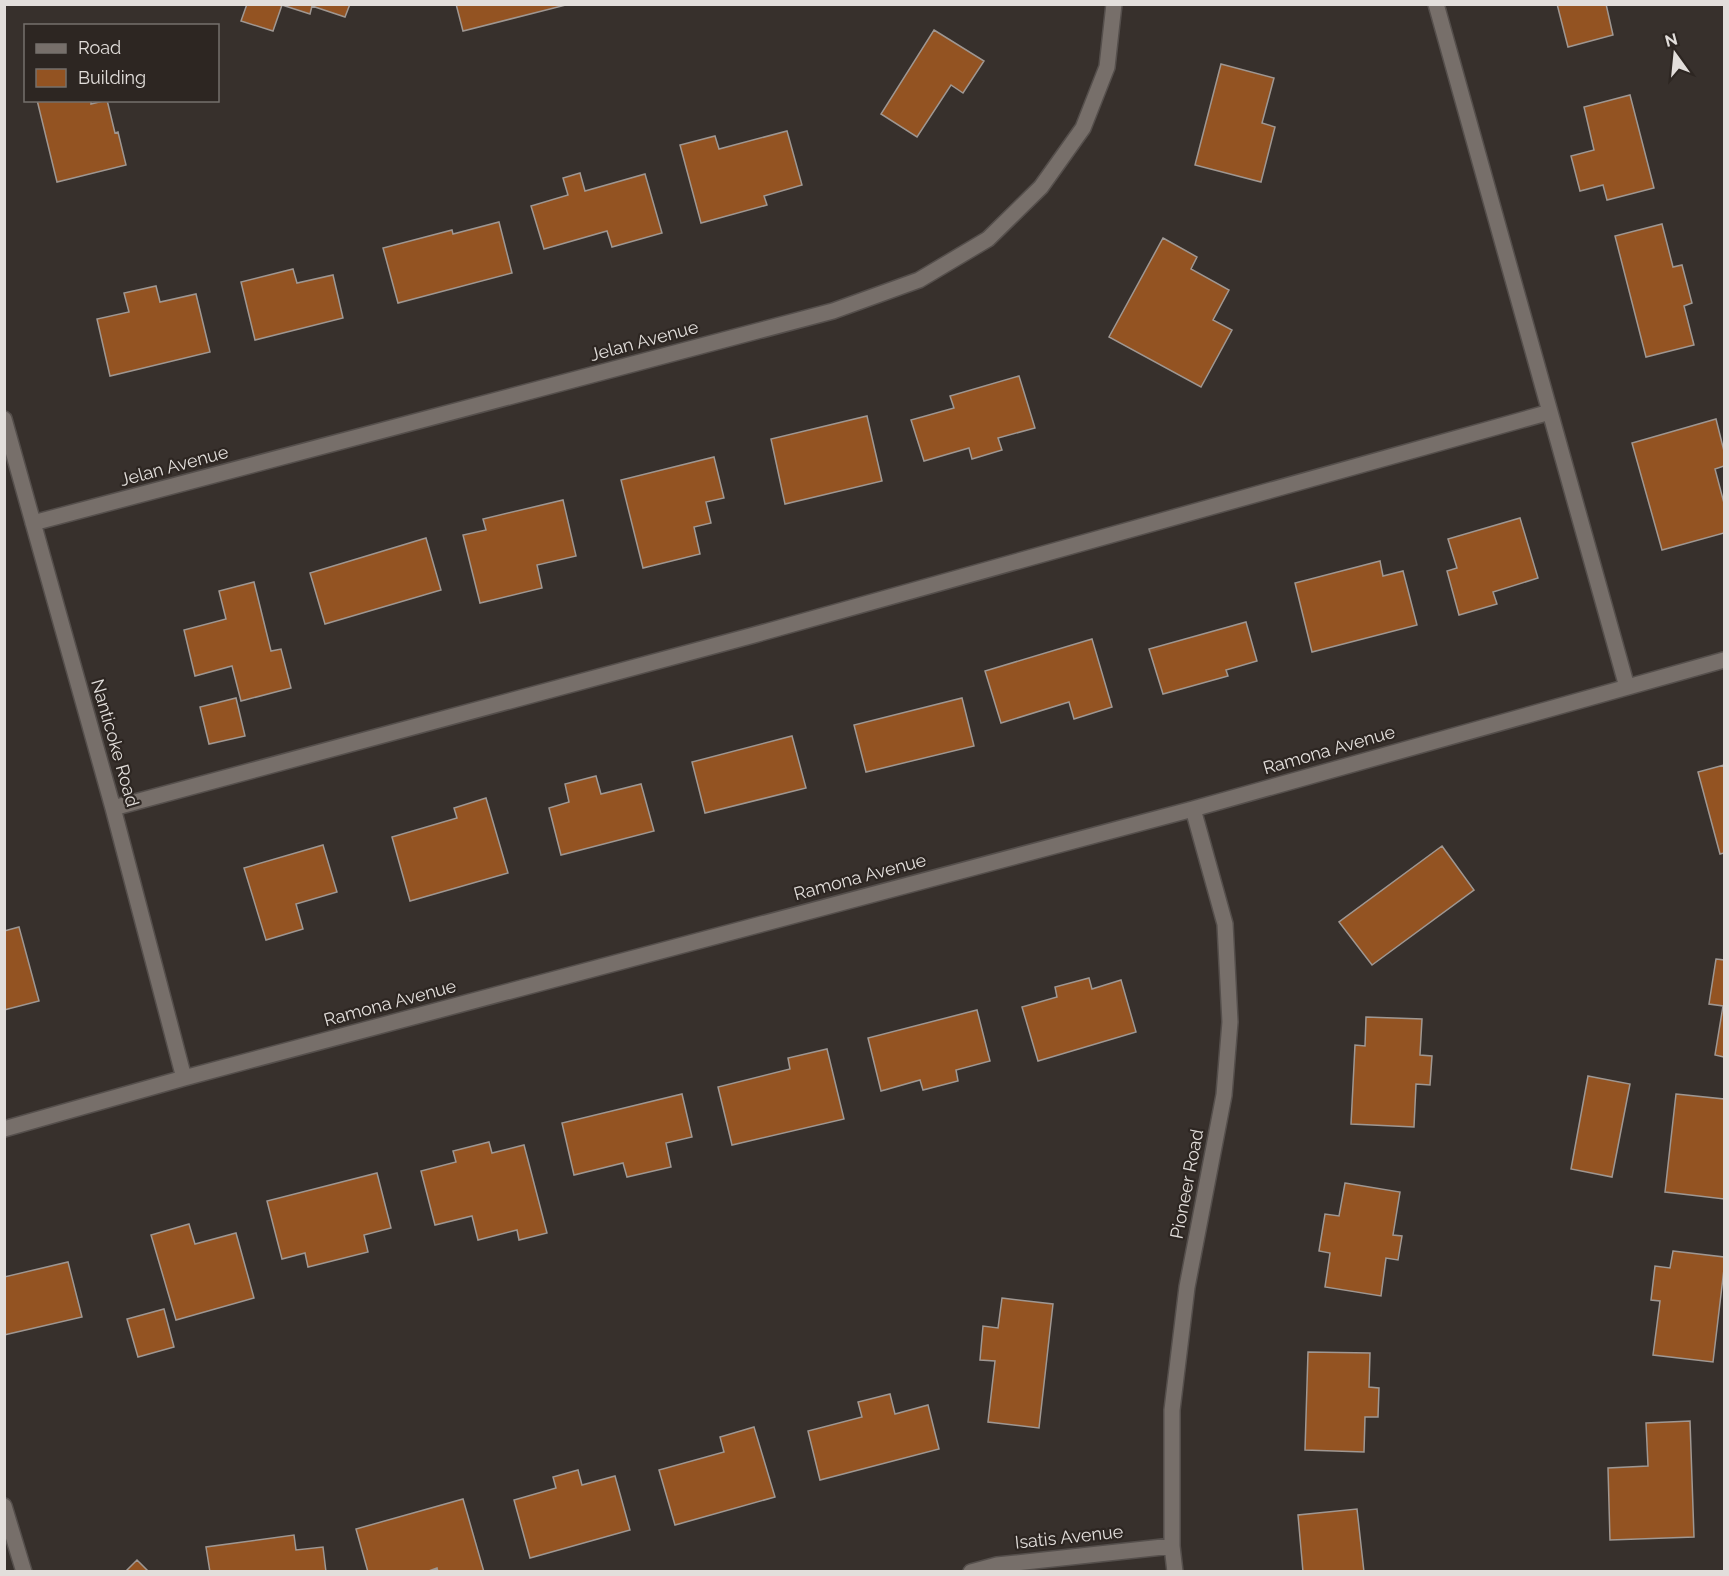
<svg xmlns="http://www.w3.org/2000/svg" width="1729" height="1576" viewBox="0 0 1729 1576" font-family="Raleway,sans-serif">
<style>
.building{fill:#935322;stroke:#9f9792;stroke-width:1.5}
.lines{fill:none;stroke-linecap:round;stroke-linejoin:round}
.minor-casing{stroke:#554f4c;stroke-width:18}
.minor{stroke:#776f6a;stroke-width:15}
.labels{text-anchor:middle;stroke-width:4.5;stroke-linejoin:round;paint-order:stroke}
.street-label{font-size:18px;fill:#e2dedb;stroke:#2d2622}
</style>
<rect width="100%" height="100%" fill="#37302c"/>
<!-- building -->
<path class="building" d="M247 4H350L345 17 312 6 310 14 282 5 273 31 241 21Z
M456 4H566V5L463 31Z
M1557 4H1606L1613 35 1568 47Z
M934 30 984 61 963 93 951 85 917 137 881 114Z
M1221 64 1274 78 1262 123 1275 127 1261 182 1195 165Z
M1630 95 1654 188 1607 200 1603 185 1580 191 1571 156 1594 150 1584 107Z
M37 100H91V104L107 100 115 133 118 132 126 165 57 182Z
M787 131 802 185 764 196 767 205 701 223 680 145 715 136 719 149Z
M580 173 585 191 645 174 662 233 612 247 607 231 544 249 531 206 568 195 563 178Z
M499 222 512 273 398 303 383 248 452 230 453 234Z
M1662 224 1673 267 1682 265 1692 303 1684 306 1694 345 1646 357 1615 236Z
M1163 238 1197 257 1191 269 1229 290 1213 320 1232 330 1201 387 1109 337Z
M293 269 297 283 333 275 343 318 255 340 241 282Z
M156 286 160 302 196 294 210 352 110 376 97 319 129 312 124 293Z
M1019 376 1035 428 998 438 1002 450 972 459 969 448 924 461 911 420 954 408 950 396Z
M867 416 882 481 785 504 771 439Z
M1716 419 1724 451V466L1715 469 1724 503V533L1662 550 1632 443Z
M714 457 724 498 706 502 711 523 694 527 700 554 643 568 621 480Z
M563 500 576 556 537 565 542 588 480 603 463 535 486 530 483 519Z
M1520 518 1538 578 1493 592 1497 604 1459 615 1447 571 1457 568 1448 539Z
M426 538 441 590 325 624 310 573Z
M1380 561 1383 576 1403 571 1417 625 1312 652 1295 583Z
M254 582 271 651 281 649 291 688 241 701 232 666 195 676 184 630 226 619 219 591Z
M1246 622 1257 661 1226 670 1228 676 1163 694 1149 649Z
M1092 639 1112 707 1074 719 1069 702 1001 723 985 671Z
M236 698 245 736 209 744 200 707Z
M962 698 974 746 866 772 854 725Z
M792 736 806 788 705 813 692 762Z
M1724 765V853L1720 854 1698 772Z
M596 776 601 794 641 784 654 831 561 855 549 808 569 802 565 784Z
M486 798 508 873 410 901 392 837 457 818 454 808Z
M323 845 337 892 296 904 303 929 266 940 244 868Z
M1442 846 1474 890 1372 965 1339 922Z
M19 927 39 1001 4 1010V931Z
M1716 959 1724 960V1057L1715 1055 1723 1006 1709 1004Z
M1089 978 1092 989 1121 980 1136 1032 1038 1061 1022 1007 1057 997 1055 987Z
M977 1010 990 1061 956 1070 958 1081 923 1090 920 1080 881 1091 868 1038Z
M1366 1017 1422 1019 1420 1055 1432 1056 1430 1085 1416 1084 1414 1127 1351 1124 1355 1045 1365 1046Z
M827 1049 844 1119 732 1145 718 1087 790 1069 788 1058Z
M1588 1076 1630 1084 1612 1177 1571 1169Z
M682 1094 692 1137 666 1143 671 1167 627 1177 623 1163 574 1175 562 1123Z
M1676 1094 1724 1099V1199L1665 1192Z
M489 1142 492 1153 524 1145 547 1233 519 1240 517 1230 478 1240 472 1216 435 1225 421 1171 456 1162 453 1151Z
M377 1173 391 1228 364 1235 368 1252 308 1267 305 1253 282 1259 267 1201Z
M1345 1183 1400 1192 1393 1235 1402 1236 1398 1260 1386 1258 1381 1296 1325 1287 1330 1253 1319 1251 1325 1214 1339 1216Z
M189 1224 195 1244 236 1233 254 1298 176 1320 151 1235Z
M1673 1251 1724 1257V1269L1713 1362 1653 1355 1660 1301 1651 1300 1655 1266 1670 1268Z
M68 1262 82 1317 4 1335V1277Z
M1002 1298 1053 1304 1039 1428 988 1422 995 1361 980 1360 983 1326 998 1328Z
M164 1309 174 1347 138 1357 127 1319Z
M1308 1352 1370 1353 1369 1387 1379 1388 1378 1417H1365L1364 1452 1305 1450Z
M890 1394 895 1414 928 1405 939 1449 820 1480 808 1431 862 1417 858 1402Z
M1690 1421 1694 1537 1610 1540 1608 1468 1648 1466 1646 1423Z
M754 1427 775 1497 675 1525 659 1470 724 1452 720 1437Z
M578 1470 582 1485 615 1476 630 1530 530 1558 514 1500 556 1488 553 1477Z
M463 1499 484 1572H438L437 1568 426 1572H368L356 1529Z
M1357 1509 1364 1572H1303L1298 1515Z
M294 1535 296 1550 323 1547 326 1572H210L206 1547Z
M137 1560 149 1572H125Z"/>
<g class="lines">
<defs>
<path id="minor" d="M1436 4 1550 412
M4 419 113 808 184 1078
M33 523 833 311 919 280 988 239 1041 187 1083 128 1107 67 1114 4
M113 808 754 635 1550 412 1627 687
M4 1129 184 1078 1193 809 1724 660
M4 1506 24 1572
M971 1572 997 1565 1172 1546
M1175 1572 1172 1546V1410L1187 1287 1224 1095 1230 1022 1225 924 1193 809"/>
</defs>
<!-- minor casing -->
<use href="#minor" class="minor-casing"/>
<!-- minor -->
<use href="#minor" class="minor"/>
</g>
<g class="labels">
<!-- street labels -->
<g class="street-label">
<text transform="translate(644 341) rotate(-15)" y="6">Jelan Avenue</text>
<text transform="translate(174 466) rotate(-15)" y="6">Jelan Avenue</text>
<text transform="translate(115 743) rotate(74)" y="6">Nanticoke Road</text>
<text transform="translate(1329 750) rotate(-16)" y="6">Ramona Avenue</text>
<text transform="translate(860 877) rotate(-15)" y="6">Ramona Avenue</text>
<text transform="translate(390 1003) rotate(-15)" y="6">Ramona Avenue</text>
<text transform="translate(1187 1184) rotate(-79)" y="6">Pioneer Road</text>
<text transform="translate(1069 1537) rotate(-6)" y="6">Isatis Avenue</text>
</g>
</g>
<!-- border -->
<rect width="1729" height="1576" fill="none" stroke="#e2dedb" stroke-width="12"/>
<!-- legend -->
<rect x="24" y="24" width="195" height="78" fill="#2d2622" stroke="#75706c" stroke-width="1.5"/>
<rect x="36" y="44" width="30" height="9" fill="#776f6a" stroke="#75706c" stroke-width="1.5"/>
<text x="78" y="54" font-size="18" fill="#e2dedb">Road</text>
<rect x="36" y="69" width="30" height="18" fill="#935322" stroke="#75706c" stroke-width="1.5"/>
<text x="78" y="84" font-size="18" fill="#e2dedb">Building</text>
<!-- north arrow -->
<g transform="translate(1675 54) rotate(345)" stroke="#2d2622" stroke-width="4.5" paint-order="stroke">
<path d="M0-4.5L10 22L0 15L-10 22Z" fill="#e2dedb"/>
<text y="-9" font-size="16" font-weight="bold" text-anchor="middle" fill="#e2dedb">N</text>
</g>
</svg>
